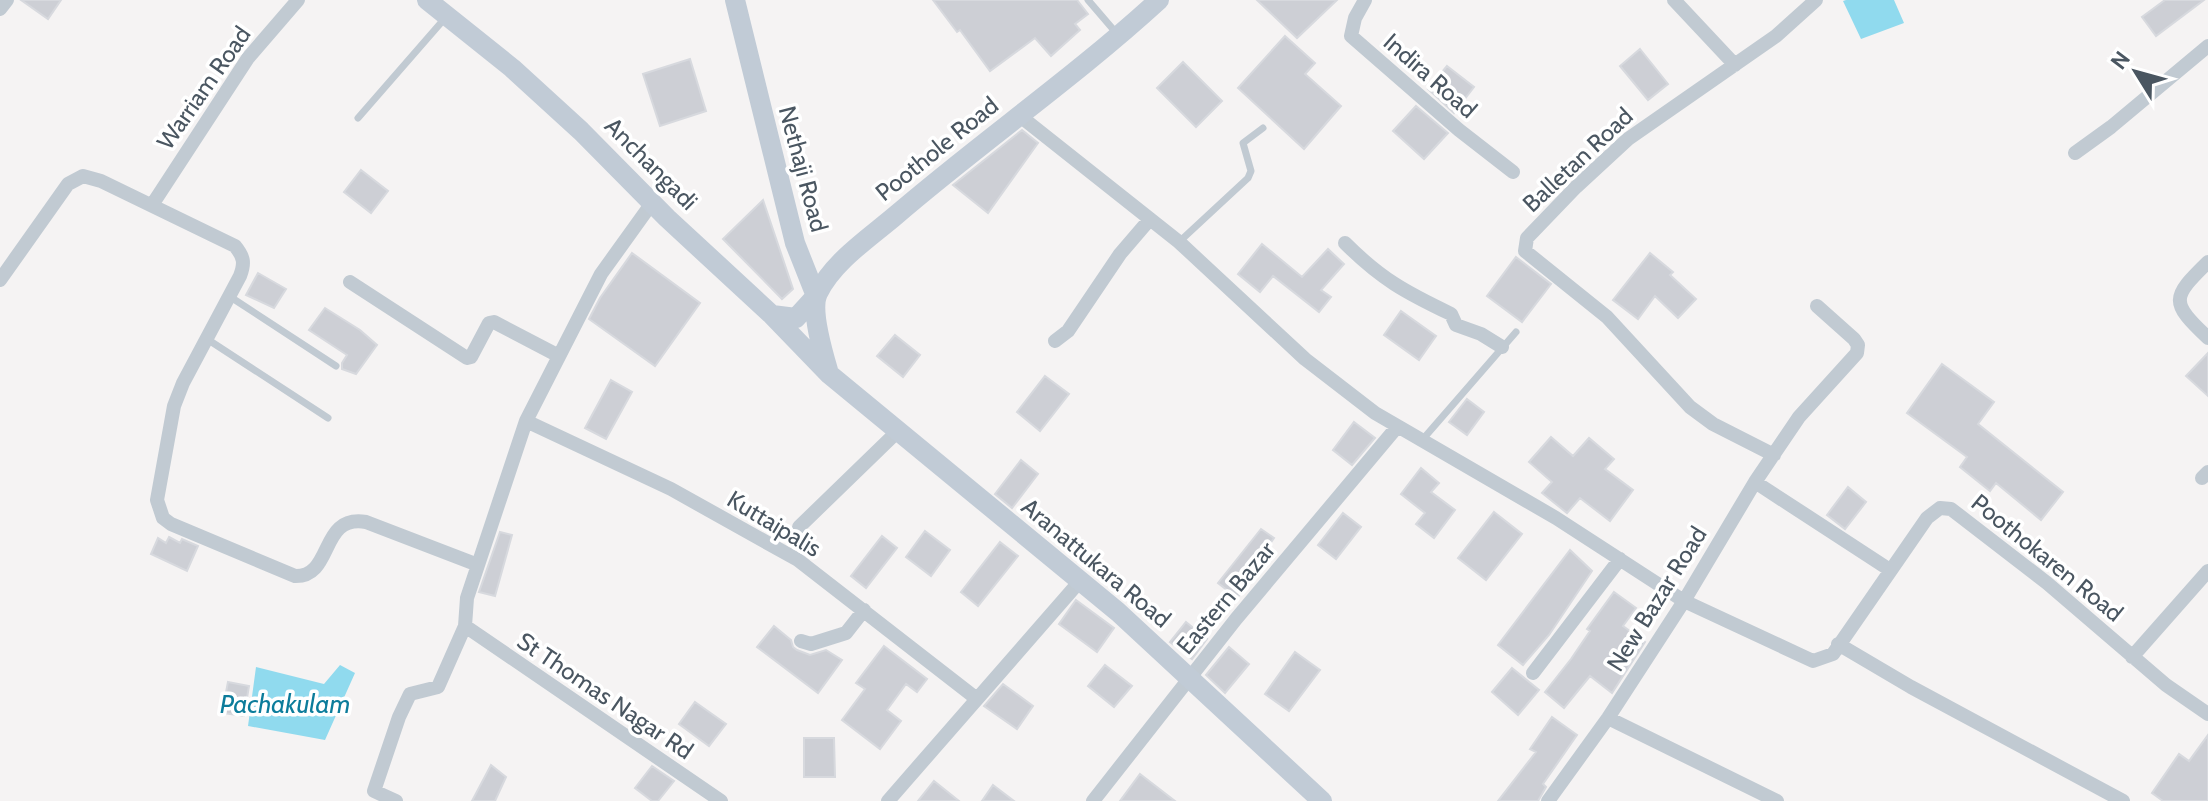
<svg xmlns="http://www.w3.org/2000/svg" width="2208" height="801" viewBox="0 0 2208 801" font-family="Cabin,sans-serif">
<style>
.water{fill:#90daee}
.building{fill:#cdcfd5;stroke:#d7d9de;stroke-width:2}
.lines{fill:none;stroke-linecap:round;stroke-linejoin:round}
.lane{stroke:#c1cad2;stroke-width:7}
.street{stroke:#c1cad2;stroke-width:14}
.secondary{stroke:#c1cbd6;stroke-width:20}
.labels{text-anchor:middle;stroke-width:7;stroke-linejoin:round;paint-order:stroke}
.street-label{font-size:24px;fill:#4a5661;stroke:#fff}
.water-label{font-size:26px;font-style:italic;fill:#0c7c9b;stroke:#fff}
</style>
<rect width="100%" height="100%" fill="#f5f3f3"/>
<!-- water -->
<path class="water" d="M1846 0H1894L1904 23 1861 39 1843 1Z
M340 665 355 673 325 740 248 726 256 667 324 684Z"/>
<!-- building -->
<path class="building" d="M21 0H61L48 19Z
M933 0H1077L1088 14 1075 24 1080 30 1051 56 1035 38 990 71 960 30 957 32Z
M1257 0H1337L1297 38Z
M2165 0H2204L2156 36 2142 17Z
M1285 36 1315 63 1305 74 1341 106 1304 149 1238 88Z
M1640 49 1668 84 1648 100 1620 66Z
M690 59 706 111 660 126 643 74Z
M1183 62 1222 101 1196 127 1157 88Z
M1447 66 1474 87 1454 113 1428 89Z
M1416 106 1448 133 1424 159 1393 131Z
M1022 130 1038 143 988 213 953 185Z
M361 170 388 191 371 213 344 192Z
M763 200 793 289 782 299 723 239Z
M1262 244 1302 277 1328 249 1344 264 1321 290 1331 297 1319 312 1273 276 1260 292 1238 274Z
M632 253 700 303 655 366 589 319 600 298Z
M1650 253 1673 272 1670 275 1696 299 1678 318 1655 296 1638 319 1613 300Z
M1516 257 1551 284 1522 322 1487 296Z
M258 273 286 289 274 308 246 295Z
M325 308 360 330 377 345 356 374 342 369V363L347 355 309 330Z
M1401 311 1436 336 1419 360 1384 335Z
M895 335 920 355 903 377 877 356Z
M2208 353V396L2186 376Z
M1942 364 1994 402 1978 424 2063 492 2041 520 1996 483 1990 491 1960 467 1967 457 1907 413Z
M1045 376 1069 394 1040 431 1017 412Z
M611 380 632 392 606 439 585 428Z
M1467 399 1484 412 1467 435 1449 422Z
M1354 422 1375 438 1352 465 1333 450Z
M1551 437 1573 456 1589 438 1614 459 1605 469 1633 490 1610 521 1580 498 1567 513 1542 493 1552 482 1529 462Z
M1021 460 1038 474 1012 508 995 494Z
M1421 468 1439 483 1431 492 1455 510 1434 538 1416 524 1425 513 1401 494Z
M1848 487 1866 502 1845 529 1827 515Z
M1494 512 1522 534 1486 580 1458 558Z
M1343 513 1361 527 1336 559 1318 545Z
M1261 529 1274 538 1250 572 1254 575 1237 598 1218 583Z
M925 531 950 550 931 576 906 557Z
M500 532 512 535 495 596 479 592Z
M882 536 897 548 866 588 851 576Z
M169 537 180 543 182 539 198 546 187 571 151 554 158 538 166 543Z
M1000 542 1018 556 978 606 961 592Z
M1570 550 1592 571 1549 635 1523 665 1498 645Z
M1614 592 1636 608 1623 626 1645 642 1612 693 1590 676 1564 708 1545 692 1571 659 1590 631 1587 629Z
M1076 600 1114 628 1097 652 1059 624Z
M1186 622 1207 639 1192 659 1170 642Z
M774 626 791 640 793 647 797 650 810 655 826 650 842 660 818 693 757 647Z
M884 646 927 679 917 692 906 684 887 710 901 721 880 749 842 720 865 689 856 683Z
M1229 647 1249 664 1225 693 1206 675Z
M1295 652 1320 670 1289 711 1265 694Z
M1105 665 1132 686 1114 707 1088 686Z
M1512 668 1539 690 1518 715 1492 692Z
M228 682 249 686 244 716 222 713Z
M1003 684 1033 706 1017 729 984 706Z
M695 702 726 724 709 746 679 724Z
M1552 717 1577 735 1543 784 1546 787 1538 801H1498L1536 752 1530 749Z
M2208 735V801H2163L2152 793 2179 754 2189 761Z
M804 738H834L835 777H804Z
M491 765 506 777 495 801H472Z
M652 766 674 781 658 801H652L635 788Z
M1140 774 1175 801H1120Z
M934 781 959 801H918Z
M993 785 1014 801H982Z"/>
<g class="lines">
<!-- lane -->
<path class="lane" d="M1088 0 1118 35
M358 118 446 17
M1179 242 1248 178 1251 171 1243 143 1263 128
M229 296 336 366
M207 339 328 418
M1423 439 1516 332"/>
<!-- street -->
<path class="street" d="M1365 0 1355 18 1351 36 1459 130 1513 172
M1674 0 1735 65
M0 9 7 0
M1020 116 1179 242 1305 359 1375 413 1556 518 1684 601 1813 661 1833 654 1927 518 1940 508 1951 509 2047 583 2166 685 2208 714
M2075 153 2111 127 2208 46
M152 205 248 58 298 0
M1345 243C1381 279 1405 292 1451 314L1456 325 1481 334 1502 347
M2208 262C2171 298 2170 302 2208 338
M0 280 68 184 83 176 101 181 235 246C244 257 245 263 240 276L183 383 174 406 157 500 163 518 171 524 295 576C334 577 319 514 366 522L478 565
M350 282 467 358 471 357 489 323 494 322 559 356
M1055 341 1068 331 1120 254 1150 219
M526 421 671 489 798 560 977 699
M1774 455 1713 424 1690 407 1607 317 1525 251 1527 238 1576 187 1628 139 1776 36 1816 0
M2202 478 2208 472
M1755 482 1890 570
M799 527 898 431
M465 626 721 801
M801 641 811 644 846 633 864 610
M1838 644 1911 687 2123 801
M2132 657 2208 571
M1533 673 1620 559
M1608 718 1777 801
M396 801 374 791 399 717 410 694 438 687 465 626 467 598 526 421 601 274 652 203
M888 801 1080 581
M1093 801 1236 619 1397 427
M1548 801 1608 718 1684 601 1755 482 1799 417 1857 353 1858 345 1854 339 1817 306"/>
<!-- secondary -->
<path class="secondary" d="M427 0 512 68 581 131 667 218 772 315 829 374 1118 612 1322 801
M735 0 795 243 816 296 796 318 772 315
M828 370C823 353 810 309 818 293 833 262 869 238 895 216 981 142 1075 77 1159 0"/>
</g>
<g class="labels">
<!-- street labels -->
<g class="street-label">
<text transform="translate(1430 76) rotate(41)" y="8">Indira Road</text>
<text transform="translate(204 88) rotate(-55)" y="8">Warriam Road</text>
<text transform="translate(937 149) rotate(-39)" y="8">Poothole Road</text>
<text transform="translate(1578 160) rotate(-43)" y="8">Balletan Road</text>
<text transform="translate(651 164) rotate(45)" y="8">Anchangadi</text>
<text transform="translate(803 169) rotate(75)" y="8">Nethaji Road</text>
<text transform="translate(774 524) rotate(31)" y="8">Kuttaipalis</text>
<text transform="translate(2047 558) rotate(39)" y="8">Poothokaren Road</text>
<text transform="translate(1096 563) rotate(40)" y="8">Aranattukara Road</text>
<text transform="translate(1226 598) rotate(-50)" y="8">Eastern Bazar</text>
<text transform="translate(1657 599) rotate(-58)" y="8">New Bazar Road</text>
<text transform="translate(605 696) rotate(34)" y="8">St Thomas Nagar Rd</text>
</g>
<!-- water labels -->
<g class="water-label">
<text x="285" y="713">Pachakulam</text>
</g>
</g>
<!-- north arrow -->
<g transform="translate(2136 72) rotate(307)" stroke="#ffffff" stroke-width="6" paint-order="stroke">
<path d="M0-6L14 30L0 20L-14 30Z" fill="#4a5661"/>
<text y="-12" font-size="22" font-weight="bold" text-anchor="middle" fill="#4a5661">N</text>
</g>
</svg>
